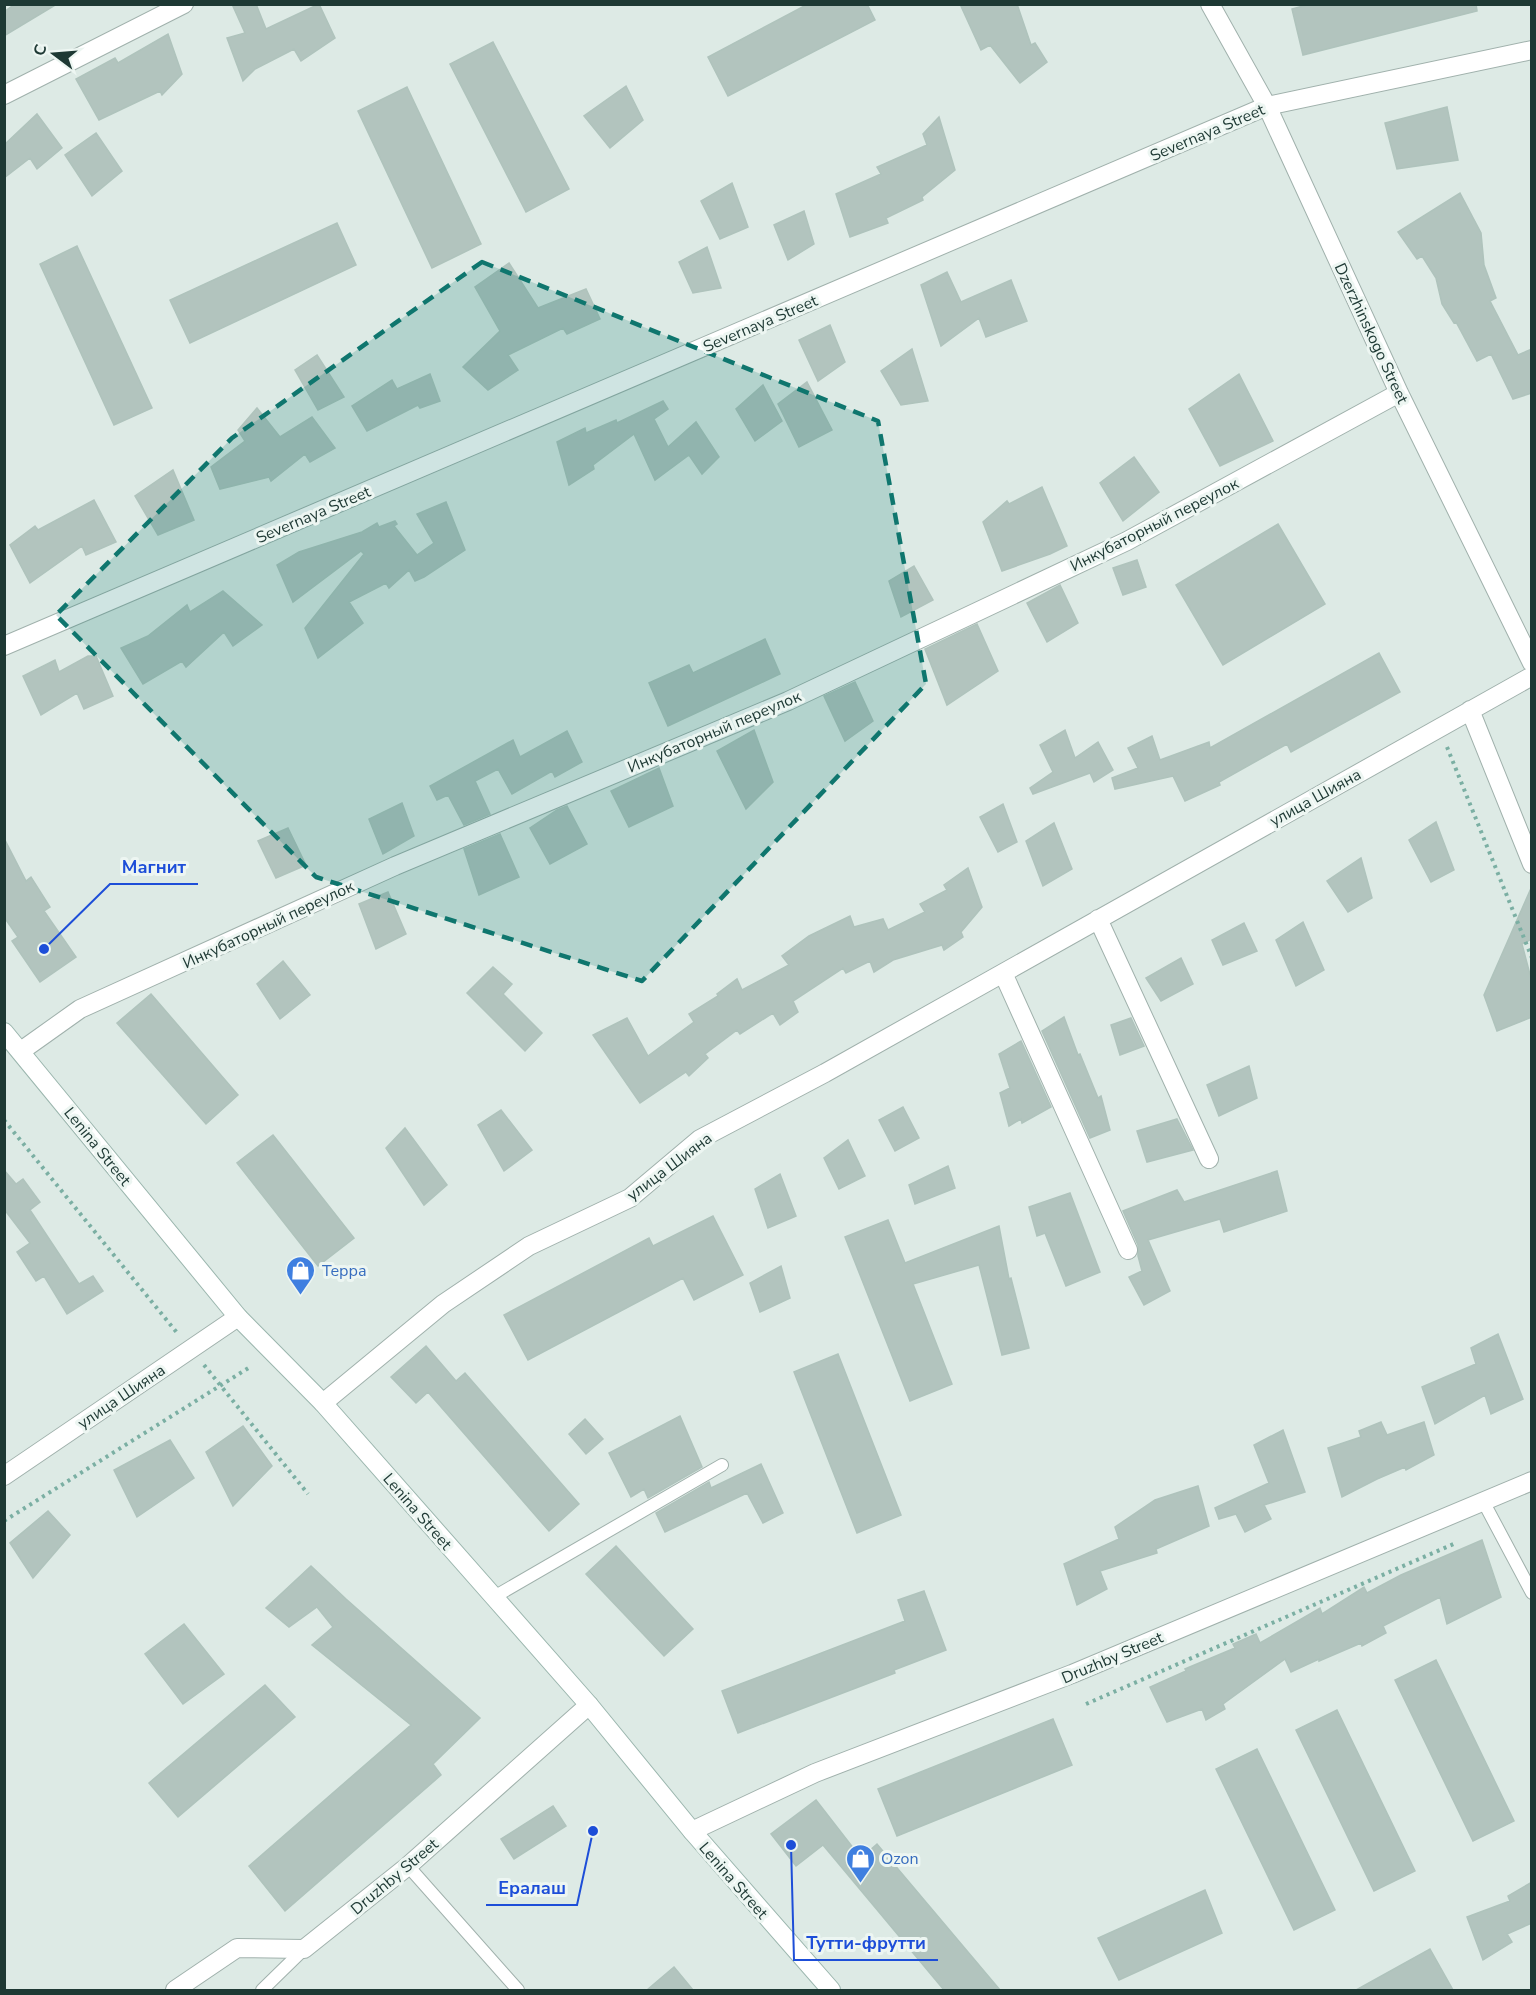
<svg xmlns="http://www.w3.org/2000/svg" width="1536" height="1995" viewBox="0 0 1536 1995" font-family="'Nunito Sans',sans-serif">
<style>
.building{fill:#b2c4be;stroke:#afc3bc;stroke-width:1.5}
.lines{fill:none;stroke-linecap:round;stroke-linejoin:round}
.lane-casing{stroke:#a0b1ac;stroke-width:14}
.street-casing{stroke:#a0b1ac;stroke-width:20}
.secondary-casing{stroke:#9bb6ae;stroke-width:20}
.path{stroke:#7bafa3;stroke-width:4;stroke-dasharray:3 4.5;stroke-linecap:butt}
.lane{stroke:#fff;stroke-width:12}
.street{stroke:#fff;stroke-width:18}
.secondary{stroke:#fff;stroke-width:18}
.marked{fill:#0f766e;fill-opacity:0.2;stroke:#0f766e;stroke-width:4.5;stroke-dasharray:12 8;stroke-linejoin:round}
.labels{text-anchor:middle;stroke-width:6;stroke-linejoin:round;paint-order:stroke}
.street-label{font-size:16px;fill:#1e3934;stroke:#edf6f2}
.shop-label{font-size:16px;fill:#366cbe;stroke:#edf6f2;text-anchor:start}
.leader{fill:none;stroke:#1d4ed8;stroke-width:2}
.callout-dot{fill:#1d4ed8;stroke:#edf6f2;stroke-width:2}
.callout-label{font-size:18px;text-anchor:middle;font-weight:bold;fill:#1d4ed8;stroke:#edf6f2;stroke-width:6;stroke-linejoin:round;paint-order:stroke}
</style>
<rect width="100%" height="100%" fill="#ddeae5"/>
<!-- building -->
<path class="building" d="M15 4H57L4 36V12Z
M232 4H256L266 29 319 4 335 38 301 61 294 49 255 69 243 81 227 38 245 33Z
M808 4H867L875 20 728 96 708 57Z
M960 4H1017L1031 45 1035 43 1047 62 1020 83 990 45 981 50Z
M1310 4H1476L1477 11 1303 55 1292 9Z
M168 34 182 74 162 95 160 91 99 120 76 79 115 58 118 63Z
M493 42 569 189 526 212 450 64Z
M626 86 643 120 610 148 584 116Z
M407 87 481 244 432 268 358 111Z
M1447 107 1458 160 1397 169 1385 123Z
M37 114 62 148 37 169 30 158 4 178V145Z
M939 117 955 170 922 197 923 200 886 218 888 223 850 237 836 194 881 174 877 167 927 145 923 134Z
M96 133 122 171 92 196 65 155Z
M732 183 748 227 720 239 701 201Z
M1460 193 1481 233 1484 265 1496 298 1490 301 1518 355 1532 349V393L1513 399 1491 354 1477 361 1456 322 1454 323 1442 304 1436 278 1422 256 1417 259 1398 232Z
M804 211 814 244 788 260 774 225Z
M337 223 356 265 190 343 170 300Z
M77 246 152 408 114 425 40 264Z
M707 247 721 288 693 293 679 262Z
M509 263 538 308 586 289 600 319 567 334 563 328 508 355 518 370 488 390 463 367 500 331 475 287Z
M947 272 961 302 1011 280 1027 321 986 337 979 318 941 346 921 285Z
M830 325 845 362 818 381 799 340Z
M912 349 928 401 901 405 881 371Z
M317 355 344 397 318 410 295 370Z
M430 374 440 401 420 408 418 405 367 431 352 406 392 380 397 389Z
M1239 374 1273 441 1220 466 1189 409Z
M807 382 832 430 799 447 778 404Z
M763 385 782 421 755 441 736 409Z
M663 401 668 409 654 419 668 447 696 422 719 457 702 474 689 455 655 480 634 434 593 465 594 469 569 485 557 442 585 428 586 433 616 420 617 423Z
M257 408 280 437 312 417 335 448 310 462 305 454 271 481 269 477 220 489 211 467 245 441 238 430Z
M1134 457 1159 492 1123 521 1100 483Z
M173 470 194 520 158 535 135 496Z
M1042 487 1067 546 1050 554 1002 571 983 522 1007 501 1009 504Z
M94 500 116 542 86 555 82 546 30 583 10 545 35 526 38 530Z
M446 502 465 550 424 577 415 581 409 570 389 588 386 583 349 602 363 623 318 658 305 628 364 554 361 551 293 602 277 565 299 552 362 532 377 523 379 527 395 521 397 524 394 526 417 555 434 543 417 514Z
M1278 524 1325 604 1223 665 1176 585Z
M1137 560 1146 587 1123 595 1113 568Z
M914 566 933 600 901 617 889 581Z
M1060 585 1078 623 1047 642 1027 603Z
M223 591 262 625 233 646 224 632 186 667 182 661 143 684 121 648 148 636 187 605 190 612Z
M977 624 998 671 947 705 925 649Z
M765 639 780 674 668 726 649 683 689 665 693 673Z
M1379 653 1400 692 1291 752 1287 744 1219 782 1220 785 1185 801 1173 776 1115 789 1112 778 1138 768 1128 748 1152 736 1160 760 1209 742 1210 748Z
M88 656H96L113 696 84 709 77 693 41 715 23 676 55 660 59 672Z
M855 682 873 721 845 741 824 696Z
M754 730 773 782 746 809 717 751Z
M1065 730 1075 758 1098 742 1113 770 1094 782 1090 773 1033 794 1030 788 1053 772 1040 745Z
M567 731 582 762 555 777 552 771 512 794 498 769 475 781 490 814 464 825 448 795 437 800 430 786 513 740 520 757Z
M659 768 673 806 629 827 611 791Z
M402 803 414 836 383 854 369 819Z
M1003 804 1017 842 998 852 980 817Z
M567 806 587 844 550 864 530 828 557 810Z
M1436 822 1454 870 1431 882 1409 840Z
M1054 823 1072 869 1043 886 1026 841Z
M288 828 306 865 276 878 258 841Z
M500 834 519 877 479 895 464 849Z
M4 838 26 881 31 877 50 907 44 911 76 957 40 982 12 941 18 937 4 917Z
M1361 858 1372 898 1348 912 1327 881Z
M968 868 982 907 961 932 963 937 944 950 942 945 893 960 874 972 870 961 846 973 843 968 793 1001 798 1012 780 1025 773 1013 740 1034 737 1030 705 1054 708 1058 689 1076 686 1072 640 1103 593 1035 627 1018 648 1056 694 1022 689 1014 718 996 717 994 737 979 742 990 789 965 782 956 809 936 850 916 854 927 883 919 888 930 925 912 920 904 947 890 944 885Z
M1532 886V939L1522 944 1532 982V1017L1497 1031 1484 995Z
M388 892 406 934 376 949 359 904Z
M1303 922 1324 970 1296 986 1276 940Z
M1244 923 1257 951 1223 965 1212 940Z
M1181 958 1193 984 1161 1001 1146 978Z
M283 961 310 995 280 1019 257 984Z
M493 967 512 984 503 994 542 1033 525 1051 467 993Z
M151 994 238 1095 206 1124 117 1023Z
M1064 1017 1078 1055 1080 1054 1098 1098 1101 1096 1110 1130 1090 1138 1042 1031Z
M1131 1018 1144 1046 1120 1055 1111 1025Z
M1021 1041 1051 1107 1022 1123 1021 1119 1009 1126 1000 1093 1010 1088 999 1054Z
M1249 1066 1257 1098 1219 1116 1207 1085Z
M903 1107 919 1138 895 1151 879 1120Z
M501 1110 532 1150 504 1171 478 1125Z
M1177 1119 1193 1150 1147 1162 1137 1131Z
M405 1128 447 1185 424 1205 386 1148Z
M273 1135 354 1238 318 1266 237 1163Z
M848 1140 865 1176 839 1189 824 1158Z
M948 1166 955 1188 915 1204 909 1185Z
M4 1170 16 1184 23 1179 40 1202 30 1210 79 1284 93 1276 103 1291 67 1314 44 1276 36 1281 17 1252 30 1243 4 1209Z
M1277 1171 1287 1211 1224 1232 1220 1219 1148 1240 1170 1291 1144 1305 1129 1277 1142 1271 1138 1256V1245L1123 1211 1177 1190 1184 1202Z
M780 1174 796 1216 768 1228 755 1189Z
M1070 1193 1100 1272 1066 1286 1045 1233 1037 1236 1029 1207Z
M713 1216 743 1275 694 1300 683 1278 528 1360 504 1315 649 1238 653 1246Z
M888 1220 905 1263 999 1226 1009 1279 1011 1278 1029 1348 1002 1355 979 1265 913 1284 952 1384 910 1401 845 1237Z
M781 1266 790 1298 760 1312 750 1283Z
M1498 1334 1523 1399 1491 1414 1485 1395 1435 1424 1422 1387 1476 1364 1471 1348Z
M426 1346 456 1381 465 1373 579 1504 549 1531 428 1392 416 1403 391 1377Z
M838 1354 901 1515 857 1533 794 1372Z
M680 1416 702 1467 648 1498 644 1489 631 1497 609 1453Z
M585 1419 603 1439 586 1454 569 1434Z
M1381 1422 1387 1435 1424 1422 1434 1455 1406 1470 1405 1467 1377 1479 1342 1497 1328 1448 1361 1437 1359 1431Z
M243 1426 272 1466 233 1506 206 1452Z
M1283 1430 1305 1492 1264 1505 1271 1519 1245 1532 1236 1514 1219 1519 1215 1508 1269 1483 1254 1445Z
M170 1440 194 1478 137 1517 114 1470Z
M761 1464 783 1513 763 1523 747 1493 665 1532 656 1513 709 1482 711 1488Z
M1198 1486 1209 1526 1156 1549 1157 1553 1100 1571 1107 1589 1077 1605 1064 1564 1119 1539 1115 1527 1155 1500Z
M48 1511 70 1535 33 1578 10 1543Z
M1482 1540 1501 1597 1447 1624 1440 1597 1383 1626 1386 1633 1362 1646 1361 1643 1319 1661V1659L1291 1672 1285 1659 1223 1704 1225 1709 1206 1720 1202 1709 1167 1722 1150 1687 1186 1671 1185 1669 1235 1648 1233 1644 1256 1634 1260 1643 1320 1608 1322 1614 1364 1587 1367 1593 1401 1575Z
M616 1546 693 1629 664 1656 586 1574Z
M311 1566 346 1599 480 1718 433 1764 441 1775 285 1911 249 1866 411 1725 312 1645 333 1627 317 1607 289 1627 266 1608Z
M924 1591 946 1650 894 1670 895 1673 738 1733 722 1691 905 1621 898 1600Z
M184 1624 224 1674 183 1704 145 1654Z
M1436 1660 1514 1821 1473 1841 1395 1680Z
M265 1685 295 1717 178 1817 149 1783Z
M1337 1710 1415 1871 1374 1891 1296 1730Z
M1053 1719 1072 1765 897 1836 878 1789Z
M1257 1749 1335 1910 1294 1930 1216 1769Z
M816 1800 861 1858 877 1844 1000 1990H944L823 1845 796 1866 771 1834Z
M553 1806 566 1826 514 1859 501 1839Z
M1532 1882V1923L1507 1934 1512 1942 1483 1960 1467 1917 1510 1901 1508 1896Z
M1205 1890 1222 1933 1119 1980 1098 1938Z
M1430 1949 1453 1990H1356Z
M674 1967 693 1990H647Z"/>
<g class="lines">
<defs>
<path id="lane" d="M1483 1501 1532 1593
M494 1597 722 1465
M408 1866 518 1990
M262 1990 304 1949"/>
<path id="street" d="M1210 4 1267 106 1399 393 1532 663
M4 95 184 4
M4 646 1267 106 1532 50
M1470 710 1532 864
M1098 919 1209 1159
M1003 973 1128 1250
M21 1051 80 1009 395 866 788 701 1127 541 1399 393
M323 1403 443 1304 529 1246 630 1198 700 1139 825 1073 1532 676
M4 1476 238 1317
M692 1831 815 1773 1072 1674 1532 1481
M175 1990 237 1948 304 1949 408 1866 589 1705"/>
<path id="secondary" d="M4 1032 238 1317 323 1403 494 1597 589 1705 692 1831 831 1990"/>
</defs>
<!-- lane casing -->
<use href="#lane" class="lane-casing"/>
<!-- street casing -->
<use href="#street" class="street-casing"/>
<!-- secondary casing -->
<use href="#secondary" class="secondary-casing"/>
<!-- path -->
<path class="path" d="M1447 747 1532 958
M4 1120 178 1334
M204 1365 308 1494
M4 1521 250 1367
M1086 1704 1456 1543"/>
<!-- lane -->
<use href="#lane" class="lane"/>
<!-- street -->
<use href="#street" class="street"/>
<!-- secondary -->
<use href="#secondary" class="secondary"/>
</g>
<!-- marked area -->
<path class="marked" d="M482 262 878 421 926 684 642 981 316 877 56 615 232 438Z"/>
<!-- icons -->
<defs>
<symbol id="shop-pin" viewBox="-11 -11 22 30"><path d="M0 17L-7.5 6A9.5 9.5 0 1 1 7.5 6Z" fill="#3f7fe0" stroke="#edf6f2"/><path d="M-5-2.5h2.3a2.7 3.5 0 0 1 5.4 0H5L5.5 6h-11ZM-1.5-2.5h3a1.5 2.3 0 0 0-3 0Z" fill="#fff"/></symbol>
</defs>
<g fill-rule="evenodd">
<use href="#shop-pin" x="284" y="1254" width="33" height="45"/>
<use href="#shop-pin" x="844" y="1842" width="33" height="45"/>
</g>
<g class="labels">
<!-- street labels -->
<g class="street-label">
<text transform="translate(1207 132) rotate(-23)" y="6">Severnaya Street</text>
<text transform="translate(760 323) rotate(-23)" y="6">Severnaya Street</text>
<text transform="translate(1372 333) rotate(65)" y="6">Dzerzhinskogo Street</text>
<text transform="translate(313 514) rotate(-23)" y="6">Severnaya Street</text>
<text transform="translate(1154 524) rotate(-27)" y="6">Инкубаторный переулок</text>
<text transform="translate(714 731) rotate(-23)" y="6">Инкубаторный переулок</text>
<text transform="translate(1315 797) rotate(-29)" y="6">улица Шияна</text>
<text transform="translate(268 924) rotate(-25)" y="6">Инкубаторный переулок</text>
<text transform="translate(98 1146) rotate(51)" y="6">Lenina Street</text>
<text transform="translate(669 1166) rotate(-37)" y="6">улица Шияна</text>
<text transform="translate(121 1396) rotate(-34)" y="6">улица Шияна</text>
<text transform="translate(418 1511) rotate(49)" y="6">Lenina Street</text>
<text transform="translate(1112 1657) rotate(-23)" y="6">Druzhby Street</text>
<text transform="translate(394 1876) rotate(-40)" y="6">Druzhby Street</text>
<text transform="translate(734 1880) rotate(49)" y="6">Lenina Street</text>
</g>
<!-- shop labels -->
<g class="shop-label">
<text x="322" y="1276">Терра</text>
<text x="881" y="1864">Ozon</text>
</g>
</g>
<!-- callouts -->
<path class="leader" d="M44 949L110 884H198M593 1831L577 1905H486M791 1845L794 1960H938"/>
<g class="callout-dot">
<circle cx="44" cy="949" r="6"/>
<circle cx="593" cy="1831" r="6"/>
<circle cx="791" cy="1845" r="6"/>
</g>
<g class="callout-label">
<text x="154" y="873">Магнит</text>
<text x="532" y="1894">Ералаш</text>
<text x="866" y="1949">Тутти-фрутти</text>
</g>
<!-- border -->
<rect width="1536" height="1995" fill="none" stroke="#1e3934" stroke-width="12"/>
<!-- north arrow -->
<g transform="translate(54 54) rotate(286)" stroke="#edf6f2" stroke-width="4.5" paint-order="stroke">
<path d="M0-4.5L10 22L0 15L-10 22Z" fill="#1e3934"/>
<text y="-9" font-size="16" font-weight="bold" text-anchor="middle" fill="#1e3934">С</text>
</g>
</svg>
